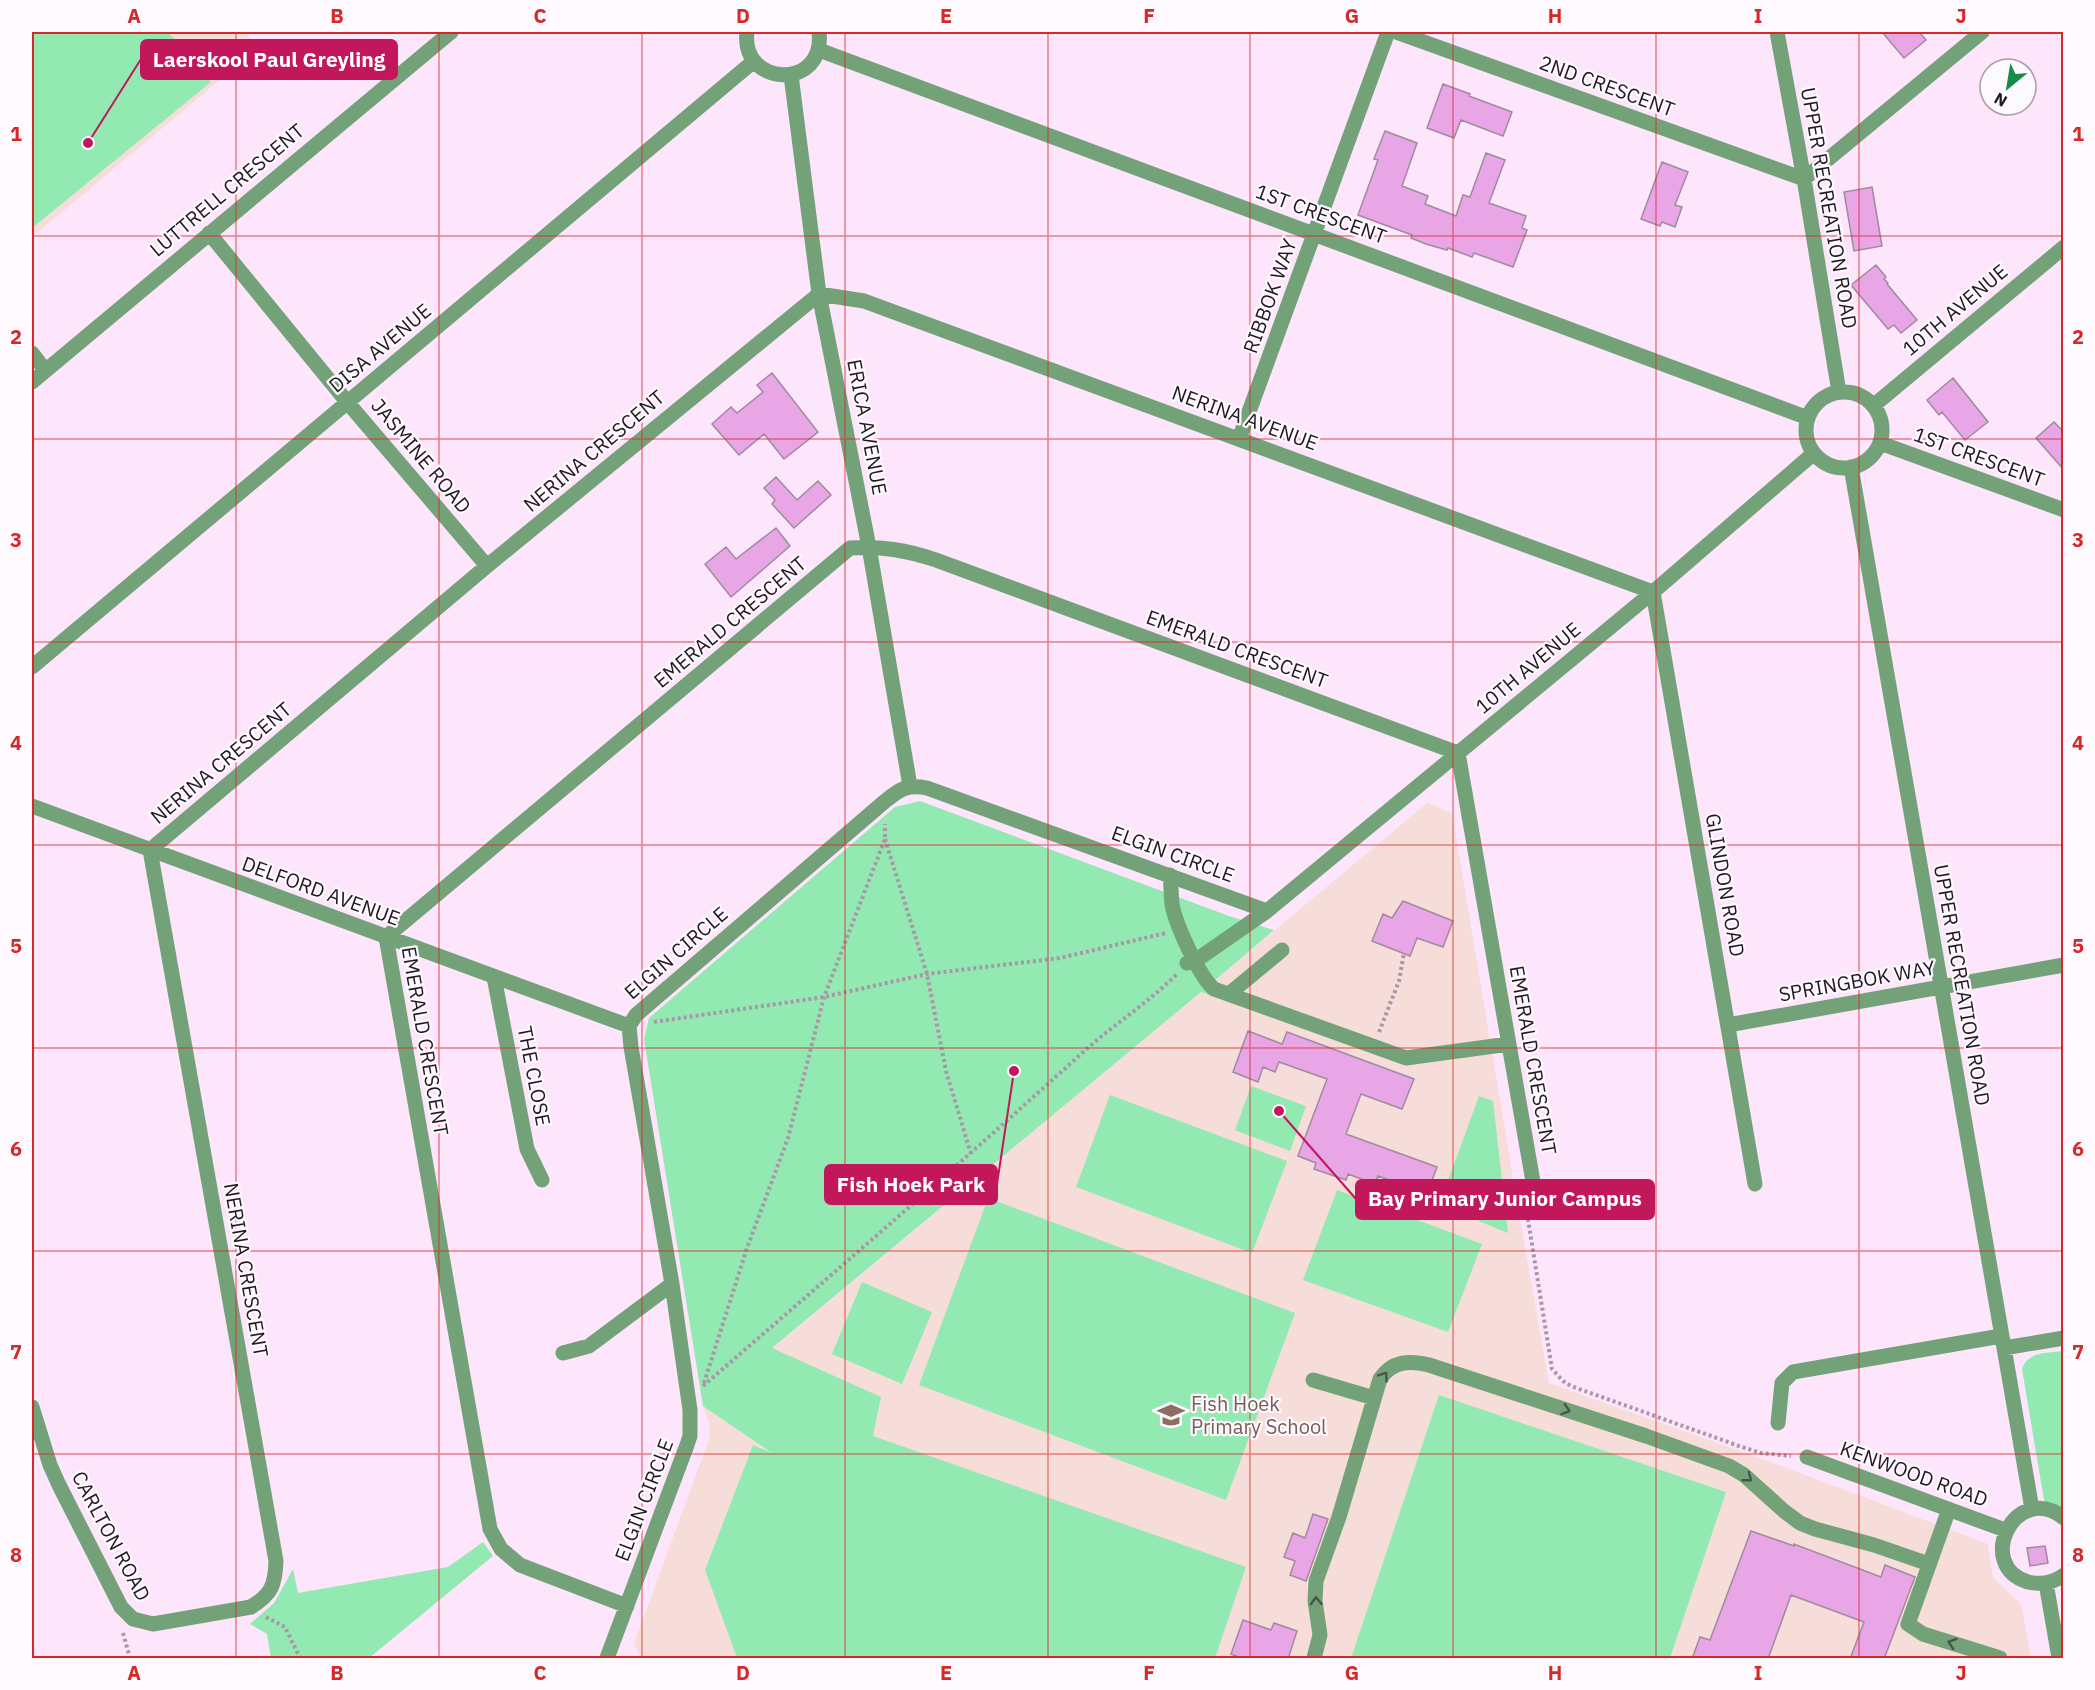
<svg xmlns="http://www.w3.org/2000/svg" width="2095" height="1690" viewBox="0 0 2095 1690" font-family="'IBM Plex Sans',sans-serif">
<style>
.education{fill:#f7ddd9}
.green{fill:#92e9b1}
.building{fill:#e9a6e7;stroke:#9f8a9e;stroke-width:1.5}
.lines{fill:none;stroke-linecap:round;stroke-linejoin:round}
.path{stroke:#a997a8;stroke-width:4;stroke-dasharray:3 3;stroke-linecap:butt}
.minor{stroke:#73a278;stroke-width:15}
.oneway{stroke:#465748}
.grid{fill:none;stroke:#d62828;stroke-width:1.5;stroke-opacity:0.55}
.labels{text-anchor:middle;stroke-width:4.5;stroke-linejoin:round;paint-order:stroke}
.street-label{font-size:20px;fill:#211921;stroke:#fef9fe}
.education-label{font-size:20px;fill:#785e54;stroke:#fef9fe;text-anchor:start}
.leader{fill:none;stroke:#c2185b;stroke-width:2}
.callout-dot{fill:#c2185b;stroke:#fef9fe;stroke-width:2}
.callout{fill:#c2185b;stroke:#c2185b;stroke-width:2}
.callout-label{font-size:21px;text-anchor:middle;font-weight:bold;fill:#fff}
.neatline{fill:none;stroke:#d62828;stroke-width:2}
.grid-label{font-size:20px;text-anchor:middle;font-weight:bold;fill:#d62828}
</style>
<rect width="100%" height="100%" fill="#fde5fb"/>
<!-- education -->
<path class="education" d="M32 32H245L258 48 32 237Z
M1427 803 1452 813 1516 1197 1549 1383 1787 1468 1988 1544 1993 1578 2021 1604 2031 1658H644L640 1657 634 1643 710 1437 709 1424 703 1406 1201 992 1214 996V981Z"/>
<!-- green -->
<path class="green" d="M32 32H168L211 82 32 228Z
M920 801 1229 916 1274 930 1214 981V996L1201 992 772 1348 881 1397 873 1436 1246 1567 1215 1658H737L705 1570 753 1445 772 1453 703 1406 644 1039 649 1018 895 807Z
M1251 1086 1306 1106 1290 1151 1235 1130Z
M1110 1095 1287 1161 1252 1253 1076 1187Z
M1479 1096 1493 1101 1508 1233 1439 1205Z
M1337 1190 1482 1244 1448 1332 1303 1280Z
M988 1198 1295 1313 1226 1500 919 1385Z
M862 1282 932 1312 902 1384 832 1354Z
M2063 1351V1509C2056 1510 2048 1506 2044 1500L2022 1369C2027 1352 2047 1353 2063 1351Z
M1439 1395 1726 1492 1670 1658H1351Z
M483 1542 493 1556 369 1658H271L267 1634 250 1624 274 1603 293 1569 298 1593 448 1567Z"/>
<!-- building -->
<path class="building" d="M1882 32H1919L1926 40 1904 58Z
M1443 84 1470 94 1469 96 1512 112 1503 136 1461 120 1454 138 1427 128Z
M1385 131 1417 143 1402 186 1428 196 1425 204 1456 216 1463 195 1470 197 1486 153 1505 160 1489 203 1526 216 1522 228 1527 230 1513 267 1474 253 1472 257 1448 248 1447 250 1426 244 1411 238 1412 235 1358 215 1378 160 1374 159Z
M1662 162 1688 172 1675 205 1682 207 1675 227 1662 222 1660 226 1641 219Z
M1872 187 1882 246 1854 251 1844 192Z
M1876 265 1886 277 1884 279 1888 283 1887 284 1917 320 1901 333 1894 325 1888 329 1851 285Z
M772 373 818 432 784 459 764 434 739 455 712 424 731 407 737 413 763 392 757 385Z
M1953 378 1988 422 1965 440 1942 412 1939 415 1927 400Z
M2054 422 2064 432V470L2036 438Z
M776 477 797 500 818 481 831 495 794 528 772 504 775 500 764 488Z
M776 528 790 546 731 597 705 564 726 547 736 559Z
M1403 901 1453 921 1443 947 1417 938 1410 956 1372 941 1383 914 1392 918Z
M1248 1031 1282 1044 1287 1032 1414 1079 1402 1109 1361 1094 1346 1134 1437 1167 1427 1194 1378 1176 1375 1184 1348 1174 1346 1180 1314 1169 1316 1163 1298 1156 1327 1079 1279 1062 1275 1072 1263 1067 1258 1082 1233 1072Z
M1313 1514 1328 1519 1306 1581 1290 1575 1295 1561 1284 1557 1293 1533 1305 1538Z
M1751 1531 1794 1546V1544L1881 1577 1885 1565 1915 1577 1884 1659H1850L1864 1622 1791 1595 1768 1659H1692L1700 1637 1710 1640Z
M2045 1546 2048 1563 2030 1566 2027 1548Z
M1243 1620 1271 1630 1274 1623 1297 1631 1288 1659H1243L1231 1654Z"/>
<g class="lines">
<!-- path -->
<path class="path" d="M885 839 927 974 946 1071 971 1154
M654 1022 824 997 927 974 1060 958 1166 933
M1379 1032 1399 981 1404 953
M1526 1207 1552 1369 1563 1381 1571 1386 1739 1446 1761 1453 1791 1456
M704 1383 747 1248 788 1138 824 997 885 839V824
M703 1386C830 1276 958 1166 1082 1053 1113 1025 1148 1003 1177 974
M266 1617 285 1627 300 1658
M123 1633 130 1658"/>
<!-- minor -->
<path class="minor" d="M747 32C740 87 826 91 819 32
M1396 32 1804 179 1982 32
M1777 32 1804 179 1839 392
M819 50 1808 418
M791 75 819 294 869 547 910 786
M209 233 348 403 487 566
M32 353 45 370
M32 382 451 32
M1806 430a38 38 0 1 1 76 0a38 38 0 1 1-76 0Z
M1873 406 2064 247
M1239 439 1388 32
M1880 443 2064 510
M1851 467 2032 1509
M32 667 754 61
M1458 753 1535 1193
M32 806 629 1026
M1170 875C1171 884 1171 894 1172 904 1175 923 1199 976 1214 989L1406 1058 1509 1044
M1187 963 1195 961 1267 911 1653 592 1814 453
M494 977 527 1149 542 1180
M1229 994 1282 950
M1728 1025 2064 965
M2004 1348 2064 1338
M563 1353 589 1346 672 1284
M1313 1380 1374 1398
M32 1407 50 1465 59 1485 121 1607 133 1619 153 1624 251 1607C272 1594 275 1585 276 1561L150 850 487 566 819 294 864 301 1653 592 1755 1184
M1778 1423 1782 1383 1793 1372 2001 1336
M1807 1457 2005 1530
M1949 1509 1908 1624 1923 1634 2000 1658
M2064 1518C2015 1480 1974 1566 2028 1582 2041 1585 2053 1583 2064 1575
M2046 1583 2059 1658
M627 1606 520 1565 501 1549 490 1529 386 937 850 548C882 546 906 550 936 560L1458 753
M607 1658 687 1445 690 1436V1410L672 1284 631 1047 629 1026 636 1015 884 802C900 789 907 784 927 788L1267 911
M1314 1658 1320 1635 1315 1601 1316 1581 1339 1517 1380 1379C1392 1361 1409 1360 1429 1365L1646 1436 1729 1466 1744 1475 1784 1511 1800 1523 1815 1529 1874 1545 1929 1564"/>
</g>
<!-- one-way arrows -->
<defs><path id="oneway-chevron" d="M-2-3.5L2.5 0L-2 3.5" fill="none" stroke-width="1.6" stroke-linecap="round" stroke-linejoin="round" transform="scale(1.5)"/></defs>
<g class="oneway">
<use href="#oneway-chevron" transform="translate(1384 1376) rotate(-55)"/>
<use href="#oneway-chevron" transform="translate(1566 1410) rotate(18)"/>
<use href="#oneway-chevron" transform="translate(1748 1478) rotate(38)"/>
<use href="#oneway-chevron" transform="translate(1316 1601) rotate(-93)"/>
<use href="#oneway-chevron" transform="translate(1952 1643) rotate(-162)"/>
</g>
<!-- grid -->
<path class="grid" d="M236 32V1658M439 32V1658M642 32V1658M845 32V1658M1048 32V1658M1250 32V1658M1453 32V1658M1656 32V1658M1859 32V1658M32 236H2064M32 439H2064M32 642H2064M32 845H2064M32 1048H2064M32 1251H2064M32 1454H2064"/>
<!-- icons -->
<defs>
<symbol id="school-bare" viewBox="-9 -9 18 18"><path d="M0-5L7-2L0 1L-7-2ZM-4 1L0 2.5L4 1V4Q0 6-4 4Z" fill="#8d6e63" stroke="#fef9fe" stroke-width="2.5" paint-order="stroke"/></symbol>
</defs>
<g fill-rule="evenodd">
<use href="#school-bare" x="1152" y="1396" width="38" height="38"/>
</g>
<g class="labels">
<!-- street labels -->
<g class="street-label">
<text transform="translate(1607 86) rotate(20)" y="7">2ND CRESCENT</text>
<text transform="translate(227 190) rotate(-40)" y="7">LUTTRELL CRESCENT</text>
<text transform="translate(1829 208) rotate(80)" y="7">UPPER RECREATION ROAD</text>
<text transform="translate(1321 214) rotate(20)" y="7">1ST CRESCENT</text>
<text transform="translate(1270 296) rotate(-70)" y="7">RIBBOK WAY</text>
<text transform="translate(1955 310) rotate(-40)" y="7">10TH AVENUE</text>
<text transform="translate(380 348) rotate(-40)" y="7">DISA AVENUE</text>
<text transform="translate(1245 418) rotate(20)" y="7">NERINA AVENUE</text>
<text transform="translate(867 427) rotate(79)" y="7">ERICA AVENUE</text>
<text transform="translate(594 451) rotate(-40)" y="7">NERINA CRESCENT</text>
<text transform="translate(421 456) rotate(50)" y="7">JASMINE ROAD</text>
<text transform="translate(1979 457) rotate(20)" y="7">1ST CRESCENT</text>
<text transform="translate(730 622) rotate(-40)" y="7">EMERALD CRESCENT</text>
<text transform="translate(1237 649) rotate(20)" y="7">EMERALD CRESCENT</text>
<text transform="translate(1528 668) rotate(-40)" y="7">10TH AVENUE</text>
<text transform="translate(221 763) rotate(-40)" y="7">NERINA CRESCENT</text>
<text transform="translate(1173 854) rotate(20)" y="7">ELGIN CIRCLE</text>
<text transform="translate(1725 885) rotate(80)" y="7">GLINDON ROAD</text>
<text transform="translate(321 891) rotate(20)" y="7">DELFORD AVENUE</text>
<text transform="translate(676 953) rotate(-41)" y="7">ELGIN CIRCLE</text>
<text transform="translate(1857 981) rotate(-10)" y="7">SPRINGBOK WAY</text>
<text transform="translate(1962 985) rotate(80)" y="7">UPPER RECREATION ROAD</text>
<text transform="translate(425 1041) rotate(80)" y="7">EMERALD CRESCENT</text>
<text transform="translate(1533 1060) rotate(80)" y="7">EMERALD CRESCENT</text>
<text transform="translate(534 1076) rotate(79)" y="7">THE CLOSE</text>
<text transform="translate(246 1270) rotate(80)" y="7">NERINA CRESCENT</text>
<text transform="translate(1914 1474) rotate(20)" y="7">KENWOOD ROAD</text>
<text transform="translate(644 1500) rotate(-69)" y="7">ELGIN CIRCLE</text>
<text transform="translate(111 1536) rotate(62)" y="7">CARLTON ROAD</text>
</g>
<!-- education labels -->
<g class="education-label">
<text x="1191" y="1411">Fish Hoek<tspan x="1191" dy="23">Primary School</tspan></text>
</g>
</g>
<!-- callouts -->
<path class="leader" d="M88 143L141 59M1014 1071L997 1184M1279 1111L1356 1199"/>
<g class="callout-dot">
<circle cx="88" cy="143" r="6"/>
<circle cx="1014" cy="1071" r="6"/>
<circle cx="1279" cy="1111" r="6"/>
</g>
<g class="callout">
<rect x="141" y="40" width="256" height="39" rx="6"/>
<rect x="825" y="1165" width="172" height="39" rx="6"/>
<rect x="1356" y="1180" width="298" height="39" rx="6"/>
</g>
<g class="callout-label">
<text x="269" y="67">Laerskool Paul Greyling</text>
<text x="911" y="1192">Fish Hoek Park</text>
<text x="1505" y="1206">Bay Primary Junior Campus</text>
</g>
<!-- border -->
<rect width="2095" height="1690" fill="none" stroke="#fef9fe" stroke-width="66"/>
<!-- north arrow -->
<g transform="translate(2008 87) rotate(210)"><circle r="28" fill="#fef9fe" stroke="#a69fa6" stroke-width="1.5"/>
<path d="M0-4.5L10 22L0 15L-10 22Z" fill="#188c46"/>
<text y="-9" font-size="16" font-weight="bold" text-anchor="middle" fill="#211921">N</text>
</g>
<rect x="33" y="33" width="2029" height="1624" class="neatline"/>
<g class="grid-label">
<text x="134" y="23">A</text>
<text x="337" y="23">B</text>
<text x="540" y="23">C</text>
<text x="743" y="23">D</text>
<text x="946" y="23">E</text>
<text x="1149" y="23">F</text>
<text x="1352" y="23">G</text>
<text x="1555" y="23">H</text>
<text x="1758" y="23">I</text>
<text x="1961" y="23">J</text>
<text x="16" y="141">1</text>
<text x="2078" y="141">1</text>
<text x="16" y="344">2</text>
<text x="2078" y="344">2</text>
<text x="16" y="547">3</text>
<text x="2078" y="547">3</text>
<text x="16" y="750">4</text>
<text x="2078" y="750">4</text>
<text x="16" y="953">5</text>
<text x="2078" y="953">5</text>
<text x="16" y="1156">6</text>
<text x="2078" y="1156">6</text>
<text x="16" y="1359">7</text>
<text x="2078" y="1359">7</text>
<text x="16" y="1562">8</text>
<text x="2078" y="1562">8</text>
<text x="134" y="1680">A</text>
<text x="337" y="1680">B</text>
<text x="540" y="1680">C</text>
<text x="743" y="1680">D</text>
<text x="946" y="1680">E</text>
<text x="1149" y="1680">F</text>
<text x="1352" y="1680">G</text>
<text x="1555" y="1680">H</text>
<text x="1758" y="1680">I</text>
<text x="1961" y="1680">J</text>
</g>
</svg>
